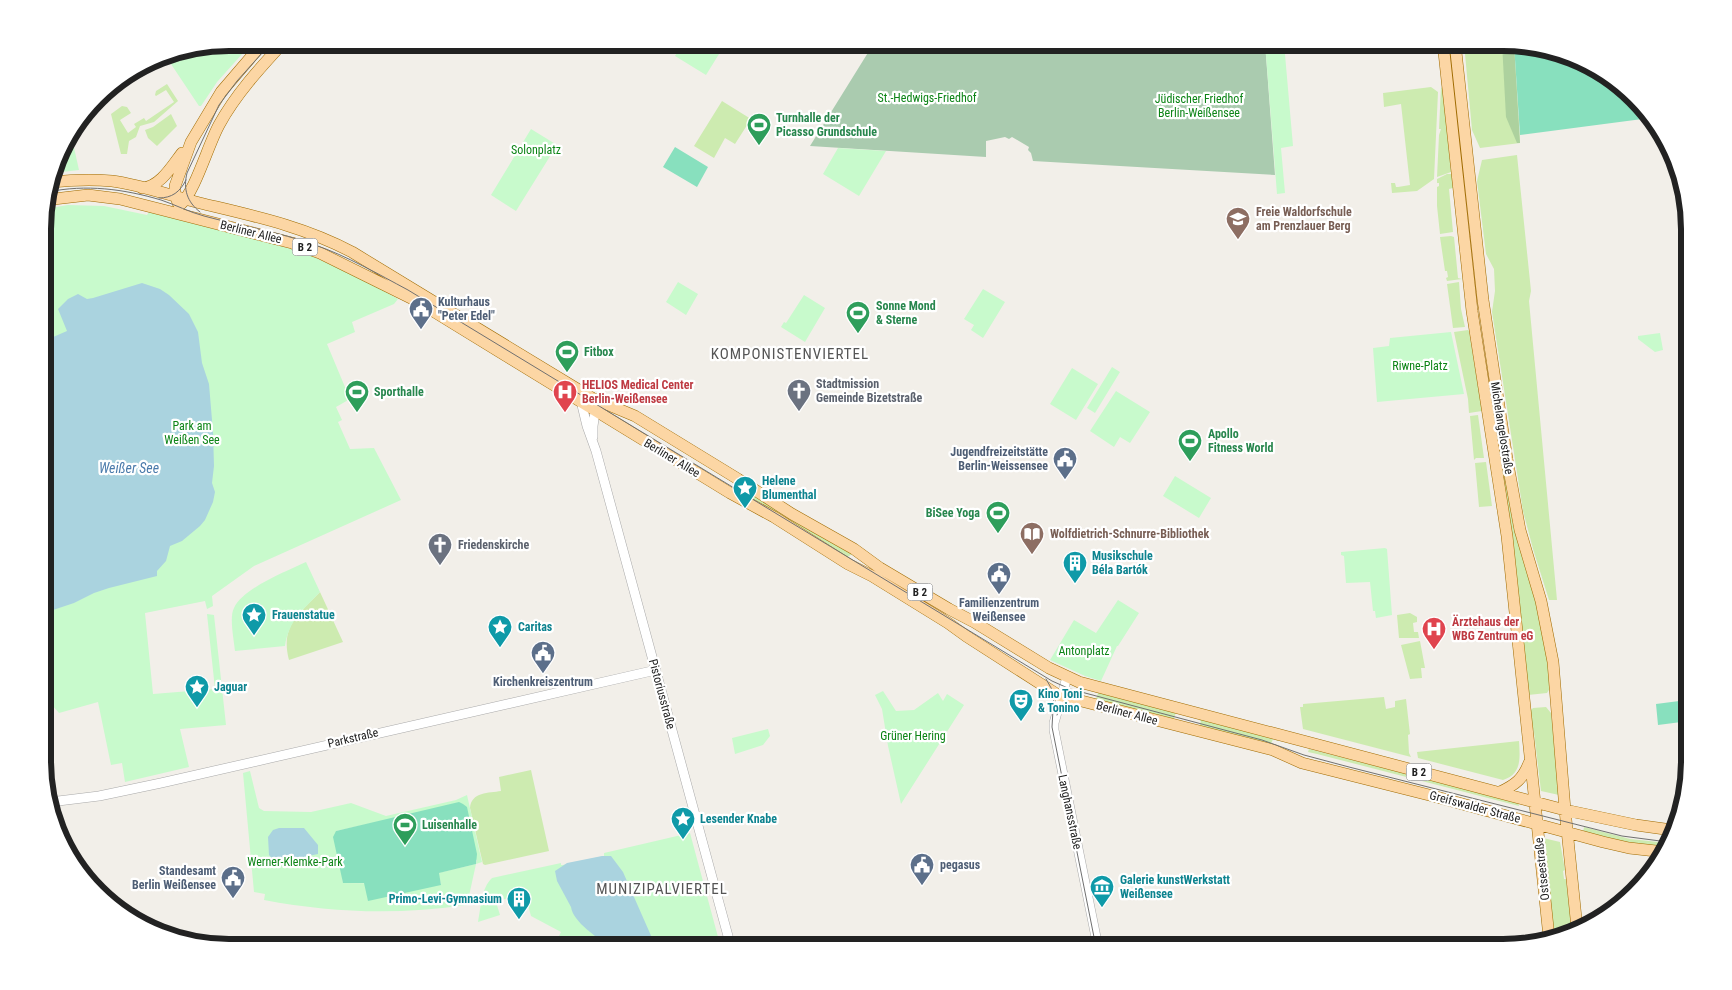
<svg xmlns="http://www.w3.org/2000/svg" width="1732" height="990" viewBox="0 0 1732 990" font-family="'Roboto Condensed',sans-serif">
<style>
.grass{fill:#cdebb0}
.forest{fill:#add19e}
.cemetery{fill:#aacbaf}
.park{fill:#c8facc}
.pitch{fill:#88e0be}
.water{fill:#aad3df}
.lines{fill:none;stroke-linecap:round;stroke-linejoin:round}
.minor-casing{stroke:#a9a9a9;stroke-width:10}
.major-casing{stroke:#a06b00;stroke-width:12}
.minor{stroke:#fff;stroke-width:9}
.major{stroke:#fcd6a4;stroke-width:11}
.tram{stroke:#707070;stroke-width:1}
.labels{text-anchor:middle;stroke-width:4.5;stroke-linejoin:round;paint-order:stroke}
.shield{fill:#fff;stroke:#646464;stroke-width:1}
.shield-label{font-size:11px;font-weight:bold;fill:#222}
.park-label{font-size:12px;fill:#0c8416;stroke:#fff}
.leisure-label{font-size:12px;font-weight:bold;fill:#27864d;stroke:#fff;text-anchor:start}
.education-label{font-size:12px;font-weight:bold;fill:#785e54;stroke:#fff;text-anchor:start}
.street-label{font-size:12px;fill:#222;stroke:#fff}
.service-label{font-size:12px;font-weight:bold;fill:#4e5e75;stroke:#fff;text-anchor:start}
.worship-label{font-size:12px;font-weight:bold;fill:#5b616d;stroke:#fff;text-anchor:start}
.health-label{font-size:12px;font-weight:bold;fill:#be3a42;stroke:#fff;text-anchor:start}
.culture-label{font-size:12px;font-weight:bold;fill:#0d838f;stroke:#fff;text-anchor:start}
.water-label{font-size:14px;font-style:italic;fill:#4a7aab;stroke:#fff}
.quarter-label{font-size:15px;letter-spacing:1px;fill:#555;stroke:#fff}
.rim{fill:none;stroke:#222;stroke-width:6}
</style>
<rect width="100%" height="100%" fill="#f2efe9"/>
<!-- grass -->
<path class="grass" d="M1464 43 1514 44 1520 143 1480 148 1472 130Z
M167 84 178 101 154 122 140 126 136 137 129 141 127 154H121L111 114 122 106 127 107 131 113 120 120 128 133 136 127 134 124 144 118 146 121 174 102 166 90 156 96 155 95 156 91Z
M1431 87 1438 92 1434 179 1417 191 1392 193 1391 183H1395L1396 187H1398L1410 185 1401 104 1384 107 1383 93Z
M1441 87 1443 90 1451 172 1437 177 1439 135 1441 129H1439Z
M722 101 751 119 735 144 725 138 714 158 694 146Z
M171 114 177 126 157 146 148 138 145 130 153 127Z
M1517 155 1531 291 1529 301 1557 600H1549L1533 549 1523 511 1492 312 1495 291 1494 269 1486 254 1477 181 1482 160Z
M1447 174H1452L1453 188 1449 189 1453 232 1440 234 1437 206V187L1439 186V183H1437V179Z
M1451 236 1454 237 1458 278 1462 279 1447 281 1446 278 1448 277 1447 271H1445L1440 237Z
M1459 282 1461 309 1465 327 1453 328 1447 284Z
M1468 330 1469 331 1482 411 1469 413 1468 399 1454 332Z
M1478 415 1484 458H1476L1474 460 1470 416Z
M1504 460 1539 607 1552 685 1547 693 1528 695 1499 461Z
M1486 462 1492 506 1479 507 1475 463Z
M739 482 852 554 845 559 733 491Z
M320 592 343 642 289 660C280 626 299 614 320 592Z
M1410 613 1417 617V622L1413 623 1414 632H1418L1419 638H1399L1397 615Z
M1420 641 1425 668H1421L1422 678 1410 679 1401 645Z
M1091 690 1176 712 1173 722 1091 698 1096 699 1098 693 1091 691Z
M1384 697 1386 709 1395 707V701L1406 699 1410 734 1408 735 1409 753 1411 757 1303 729 1300 707H1303V704Z
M1546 707 1551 713 1559 795 1541 791 1534 732 1529 715 1531 714V710L1533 708Z
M1199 718 1279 738 1278 741 1273 739 1271 744 1199 727 1201 721 1199 720Z
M1519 741C1520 758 1522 774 1503 780L1418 758 1417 752Z
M1309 749 1490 795 1518 800 1519 806 1317 754 1308 752Z
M531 770 549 851 485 865 483 864 470 808C471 792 489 793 501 791L499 777Z
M1584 827 1630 839 1668 843 1666 848 1638 846 1583 833Z
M1543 838 1560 842 1565 870 1563 871 1564 879H1566L1572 930 1554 935Z"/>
<!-- forest -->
<path class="forest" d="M1502 43 1514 44 1520 143H1517L1506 117Z"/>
<!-- cemetery -->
<path class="cemetery" d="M874 43H1265L1275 175 1033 161 1031 153 1028 150 1029 147 1012 137 1009 139 1005 137 986 141V157L810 146Z"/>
<!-- park -->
<path class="park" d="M229 43H252L217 82 201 106H199L165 55Z
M683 43H718L724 46 706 75 675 56Z
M1265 43H1284L1293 146 1281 148 1285 193 1277 194Z
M531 129 557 145 516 211 491 195Z
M71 134 79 170 54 173 62 146Z
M838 148 886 151 859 196 823 174Z
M68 205 104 206 147 215 149 212 303 252 368 282 398 299 394 304 352 322 355 332 327 344 350 399 336 407 342 420 338 422 350 449 374 448 401 500 254 566 212 596 213 606 207 609 205 601 145 613 153 694 215 689 207 614 214 615 226 725 180 729 189 767 125 782 122 763 111 765 98 702 59 713 52 705H44V209Z
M678 282 698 294 686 315 666 302Z
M983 289 1005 302 983 338 971 330 974 325 964 319Z
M804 295 825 308 805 342 781 327 784 322 786 323Z
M1451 332 1464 394 1377 402 1373 348 1389 346 1390 338Z
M1660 333 1663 350 1655 352 1638 339V336Z
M1112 367 1120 372 1095 413 1087 408Z
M1072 368 1098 384 1076 420 1050 404Z
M1116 391 1150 412 1130 443 1120 437 1114 447 1090 431Z
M1175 476 1211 498 1199 518 1163 496Z
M1385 548 1387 549 1392 615 1376 618 1375 611H1373L1370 582 1346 583 1344 556 1341 555V552Z
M306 562 320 592C303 610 289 620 285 646L235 651C234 640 229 617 234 608 243 588 287 571 306 562Z
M1118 600 1139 613 1118 646H1117L1101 681 1085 676 1050 660 1074 620 1096 633Z
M883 691 896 711 914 710 938 693 943 701 947 694 964 705 901 804 888 746 882 709 875 695Z
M768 729 770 736 763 745 735 754 732 738Z
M250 771 259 808 264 811 311 812 351 803 386 816 456 800 467 795 482 862 476 864 477 860 386 820 336 831 343 883 441 884 438 873 476 864 467 905C397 915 333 913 264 900L265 894 254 892 243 773Z
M690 833 718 937 683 947H579L558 938 561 932 531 916 526 898 522 897 520 894 496 902 500 915 478 922C481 908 481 888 492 878L561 863V865H563L604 856V853Z"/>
<!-- pitch -->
<path class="pitch" d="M1514 44 1552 49 1596 67 1650 118 1520 135Z
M675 147 708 167 697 187 663 167Z
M1687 700 1689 721 1658 725 1656 704Z
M459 802 463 804 467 807 477 854 476 864 439 873 441 885 368 901 364 883H343L333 837 336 831Z"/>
<!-- water -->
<path class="water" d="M142 283 160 289 169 295 189 314 198 332 202 363 209 384 213 432 214 466 212 483 215 492 213 502 205 520 200 526 182 541 170 546 166 561 157 571V576L109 588 94 593 74 603 53 610 44 606V341L67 331 58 309 68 299 78 294 87 299 93 298Z
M279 828H304L318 845V854L303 857 285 866 277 864 269 855 268 837 273 830Z
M602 856H611L623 872 656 947H610C598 938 573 922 571 907L557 881 555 871 567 863Z"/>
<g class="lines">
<defs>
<path id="minor" d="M581 401 587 426 596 451 731 947
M593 437V426L596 405
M1067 677 1054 723V730L1098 947
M50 802 99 796 161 783 656 670"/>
<path id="major" d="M1443 43 1472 311 1507 536 1549 937
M1455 43 1483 300 1507 459 1520 530 1541 601 1553 662 1565 810 1577 928
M51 182C71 180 91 179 112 181 142 185 171 196 200 203 254 216 303 226 352 252L592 398 635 416 738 479 792 514 854 549 880 568 949 609 974 622 1049 668 1079 682 1565 810 1636 825 1672 830
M142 188C160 187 172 166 182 153
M45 200 88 195 120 199 292 243 320 253 415 300 730 493 774 517 848 564 872 576 948 623 966 636 1058 695 1273 750 1302 763 1433 796 1603 842 1629 848 1665 852
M178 203 175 194V186L191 142 221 92 263 43
M180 205C195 192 208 145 219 125 236 94 260 68 283 43
M1500 792C1515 785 1523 779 1529 763"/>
</defs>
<!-- minor casing -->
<use href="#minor" class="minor-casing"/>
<!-- major casing -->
<use href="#major" class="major-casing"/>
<!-- minor -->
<use href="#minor" class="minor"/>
<!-- major -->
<use href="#major" class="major"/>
<!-- tram -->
<path class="tram" d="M48 192C86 184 124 189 161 200 176 205 189 212 204 216 241 226 279 232 315 245 347 256 378 274 408 290L1052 681 1070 689 1262 740 1304 755 1349 767 1622 836 1668 842
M159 198C172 198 180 192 186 180
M200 212C187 202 183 189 187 173L219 105 237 81 271 43
M1046 679 1054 693 1052 727 1096 947
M1057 715C1061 702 1068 695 1082 694"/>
</g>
<!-- icons -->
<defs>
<symbol id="stadium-pin" viewBox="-11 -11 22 30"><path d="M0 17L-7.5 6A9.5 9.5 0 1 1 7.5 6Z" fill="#2e9e5b" stroke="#fff"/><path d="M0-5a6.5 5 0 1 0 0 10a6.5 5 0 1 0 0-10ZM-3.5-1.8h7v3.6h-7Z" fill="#fff"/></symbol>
<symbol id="school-pin" viewBox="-11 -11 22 30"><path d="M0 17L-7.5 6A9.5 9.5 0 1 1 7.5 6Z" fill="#8d6e63" stroke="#fff"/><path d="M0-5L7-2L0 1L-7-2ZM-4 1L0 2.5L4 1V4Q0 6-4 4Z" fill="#fff"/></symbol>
<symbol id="civic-pin" viewBox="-11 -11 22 30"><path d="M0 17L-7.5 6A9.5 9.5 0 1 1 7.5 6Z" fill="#5c6f8a" stroke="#fff"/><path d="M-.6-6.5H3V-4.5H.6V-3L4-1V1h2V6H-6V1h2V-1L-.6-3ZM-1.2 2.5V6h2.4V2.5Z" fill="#fff"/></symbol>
<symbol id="church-pin" viewBox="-11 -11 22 30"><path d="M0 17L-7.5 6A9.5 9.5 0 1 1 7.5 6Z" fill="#6b7280" stroke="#fff"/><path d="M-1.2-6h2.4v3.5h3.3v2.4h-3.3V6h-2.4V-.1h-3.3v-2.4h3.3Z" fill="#fff"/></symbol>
<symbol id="hospital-pin" viewBox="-11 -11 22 30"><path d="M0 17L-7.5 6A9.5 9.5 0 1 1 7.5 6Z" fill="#e0444e" stroke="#fff"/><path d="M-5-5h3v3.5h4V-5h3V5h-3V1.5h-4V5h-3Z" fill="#fff"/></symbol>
<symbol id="sight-pin" viewBox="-11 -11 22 30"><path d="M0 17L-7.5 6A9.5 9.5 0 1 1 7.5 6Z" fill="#0f9aa8" stroke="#fff"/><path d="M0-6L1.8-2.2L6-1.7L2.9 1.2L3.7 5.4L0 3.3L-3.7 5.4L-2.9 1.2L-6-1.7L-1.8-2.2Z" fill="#fff"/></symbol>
<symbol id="library-pin" viewBox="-11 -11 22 30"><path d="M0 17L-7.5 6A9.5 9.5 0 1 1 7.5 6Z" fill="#8d6e63" stroke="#fff"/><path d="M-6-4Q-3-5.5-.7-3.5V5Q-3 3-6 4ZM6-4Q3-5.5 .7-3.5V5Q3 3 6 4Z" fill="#fff"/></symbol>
<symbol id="building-pin" viewBox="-11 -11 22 30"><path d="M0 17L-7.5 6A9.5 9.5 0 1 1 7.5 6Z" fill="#0f9aa8" stroke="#fff"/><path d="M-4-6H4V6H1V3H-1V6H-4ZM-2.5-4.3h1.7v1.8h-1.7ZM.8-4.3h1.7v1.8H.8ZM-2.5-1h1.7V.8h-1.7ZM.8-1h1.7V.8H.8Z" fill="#fff"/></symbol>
<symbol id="theatre-pin" viewBox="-11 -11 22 30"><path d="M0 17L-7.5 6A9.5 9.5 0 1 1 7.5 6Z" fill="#0f9aa8" stroke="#fff"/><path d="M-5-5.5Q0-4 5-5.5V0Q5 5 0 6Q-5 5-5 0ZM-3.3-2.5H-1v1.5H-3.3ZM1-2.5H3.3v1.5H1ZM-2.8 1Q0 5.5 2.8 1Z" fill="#fff"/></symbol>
<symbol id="museum-pin" viewBox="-11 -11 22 30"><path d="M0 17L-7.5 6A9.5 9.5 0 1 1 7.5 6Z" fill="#0f9aa8" stroke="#fff"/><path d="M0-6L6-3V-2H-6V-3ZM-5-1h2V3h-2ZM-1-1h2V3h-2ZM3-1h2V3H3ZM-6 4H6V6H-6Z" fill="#fff"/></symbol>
</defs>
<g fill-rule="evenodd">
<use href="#stadium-pin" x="745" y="111" width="28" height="38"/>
<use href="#school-pin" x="1224" y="205" width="28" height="38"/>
<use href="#civic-pin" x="407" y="295" width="28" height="38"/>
<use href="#stadium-pin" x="844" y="299" width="28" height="38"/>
<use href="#stadium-pin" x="553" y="338" width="28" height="38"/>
<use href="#church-pin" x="785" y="377" width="28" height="38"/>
<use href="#stadium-pin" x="343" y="378" width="28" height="38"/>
<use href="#hospital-pin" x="551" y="378" width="28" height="38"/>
<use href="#stadium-pin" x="1176" y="427" width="28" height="38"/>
<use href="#civic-pin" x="1051" y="445" width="28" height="38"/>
<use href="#sight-pin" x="731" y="474" width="28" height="38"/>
<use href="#stadium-pin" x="984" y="499" width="28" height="38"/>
<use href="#library-pin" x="1018" y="520" width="28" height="38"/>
<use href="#church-pin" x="426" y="531" width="28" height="38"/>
<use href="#building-pin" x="1061" y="549" width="28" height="38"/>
<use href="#civic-pin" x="985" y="560" width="28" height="38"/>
<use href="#sight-pin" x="240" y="601" width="28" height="38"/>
<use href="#sight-pin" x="486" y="613" width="28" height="38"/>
<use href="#hospital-pin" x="1420" y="615" width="28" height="38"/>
<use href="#civic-pin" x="529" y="639" width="28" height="38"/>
<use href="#sight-pin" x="183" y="673" width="28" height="38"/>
<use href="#theatre-pin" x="1007" y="687" width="28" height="38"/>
<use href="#sight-pin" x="669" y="805" width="28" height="38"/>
<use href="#stadium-pin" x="391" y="811" width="28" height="38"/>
<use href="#civic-pin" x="908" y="851" width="28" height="38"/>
<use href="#civic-pin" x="219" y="864" width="28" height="38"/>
<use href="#museum-pin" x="1088" y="873" width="28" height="38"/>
<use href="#building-pin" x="505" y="885" width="28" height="38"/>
</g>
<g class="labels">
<!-- shield labels -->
<g class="shield">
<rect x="292.5" y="238.5" width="25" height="17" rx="4"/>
<rect x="907.5" y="583.5" width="25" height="17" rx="4"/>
<rect x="1406.5" y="763.5" width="25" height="17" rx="4"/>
</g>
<g class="shield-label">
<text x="305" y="251">B 2</text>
<text x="920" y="596">B 2</text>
<text x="1419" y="776">B 2</text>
</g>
<!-- park labels -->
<g class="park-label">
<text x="927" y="102">St.-Hedwigs-Friedhof</text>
<text x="1199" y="103">Jüdischer Friedhof<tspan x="1199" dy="14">Berlin-Weißensee</tspan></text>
<text x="536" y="154">Solonplatz</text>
<text x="1420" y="370">Riwne-Platz</text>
<text x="192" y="430">Park am<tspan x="192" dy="14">Weißen See</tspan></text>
<text x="1084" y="655">Antonplatz</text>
<text x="913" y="740">Grüner Hering</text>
<text x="295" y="866">Werner-Klemke-Park</text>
</g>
<!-- leisure labels -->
<g class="leisure-label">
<text x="776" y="122">Turnhalle der<tspan x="776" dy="14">Picasso Grundschule</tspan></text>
<text x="876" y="310">Sonne Mond<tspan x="876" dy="14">&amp; Sterne</tspan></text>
<text x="584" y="356">Fitbox</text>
<text x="374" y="396">Sporthalle</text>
<text x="1208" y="438">Apollo<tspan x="1208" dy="14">Fitness World</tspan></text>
<text x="980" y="517" text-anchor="end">BiSee Yoga</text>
<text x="422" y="829">Luisenhalle</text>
</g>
<!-- education labels -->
<g class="education-label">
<text x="1256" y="216">Freie Waldorfschule<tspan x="1256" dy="14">am Prenzlauer Berg</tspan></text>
<text x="1050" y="538">Wolfdietrich-Schnurre-Bibliothek</text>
</g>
<!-- street labels -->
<g class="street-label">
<text transform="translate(251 232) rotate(14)" y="4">Berliner Allee</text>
<text transform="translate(1502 428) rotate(81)" y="4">Michelangelostraße</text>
<text transform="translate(672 458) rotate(31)" y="4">Berliner Allee</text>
<text transform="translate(662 694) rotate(75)" y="4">Pistoriusstraße</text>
<text transform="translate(1127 713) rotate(15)" y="4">Berliner Allee</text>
<text transform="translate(353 738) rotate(-13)" y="4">Parkstraße</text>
<text transform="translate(1475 807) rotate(15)" y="4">Greifswalder Straße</text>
<text transform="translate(1070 812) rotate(78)" y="4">Langhansstraße</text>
<text transform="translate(1542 869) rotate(-96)" y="4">Ostseestraße</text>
</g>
<!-- service labels -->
<g class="service-label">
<text x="438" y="306">Kulturhaus<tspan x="438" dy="14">"Peter Edel"</tspan></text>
<text x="1048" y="456" text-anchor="end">Jugendfreizeitstätte<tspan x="1048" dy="14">Berlin-Weissensee</tspan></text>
<text x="999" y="607" text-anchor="middle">Familienzentrum<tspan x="999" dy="14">Weißensee</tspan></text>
<text x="543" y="686" text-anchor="middle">Kirchenkreiszentrum</text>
<text x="940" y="869">pegasus</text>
<text x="216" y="875" text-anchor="end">Standesamt<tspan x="216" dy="14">Berlin Weißensee</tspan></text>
</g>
<!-- worship labels -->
<g class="worship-label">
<text x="816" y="388">Stadtmission<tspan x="816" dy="14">Gemeinde Bizetstraße</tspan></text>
<text x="458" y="549">Friedenskirche</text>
</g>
<!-- health labels -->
<g class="health-label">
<text x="582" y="389">HELIOS Medical Center<tspan x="582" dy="14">Berlin-Weißensee</tspan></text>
<text x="1452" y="626">Ärztehaus der<tspan x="1452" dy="14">WBG Zentrum eG</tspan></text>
</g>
<!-- culture labels -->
<g class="culture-label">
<text x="762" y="485">Helene<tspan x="762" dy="14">Blumenthal</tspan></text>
<text x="1092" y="560">Musikschule<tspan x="1092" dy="14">Béla Bartók</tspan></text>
<text x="272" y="619">Frauenstatue</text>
<text x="518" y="631">Caritas</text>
<text x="214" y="691">Jaguar</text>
<text x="1038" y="698">Kino Toni<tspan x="1038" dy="14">&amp; Tonino</tspan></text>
<text x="700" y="823">Lesender Knabe</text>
<text x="1120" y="884">Galerie kunstWerkstatt<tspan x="1120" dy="14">Weißensee</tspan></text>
<text x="502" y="903" text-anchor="end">Primo-Levi-Gymnasium</text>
</g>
<!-- water labels -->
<g class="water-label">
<text x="129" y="473">Weißer See</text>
</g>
<!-- quarter labels -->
<g class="quarter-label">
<text x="790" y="359">KOMPONISTENVIERTEL</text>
<text x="662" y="894">MUNIZIPALVIERTEL</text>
</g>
</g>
<!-- crop -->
<path d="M0 0H1732V990H0ZM229 51H1503A178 178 0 0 1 1681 229V761A178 178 0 0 1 1503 939H229A178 178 0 0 1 51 761V229A178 178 0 0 1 229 51Z" fill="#fff" fill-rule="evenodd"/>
<path class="rim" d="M229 51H1503A178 178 0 0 1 1681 229V761A178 178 0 0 1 1503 939H229A178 178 0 0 1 51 761V229A178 178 0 0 1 229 51Z"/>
</svg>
